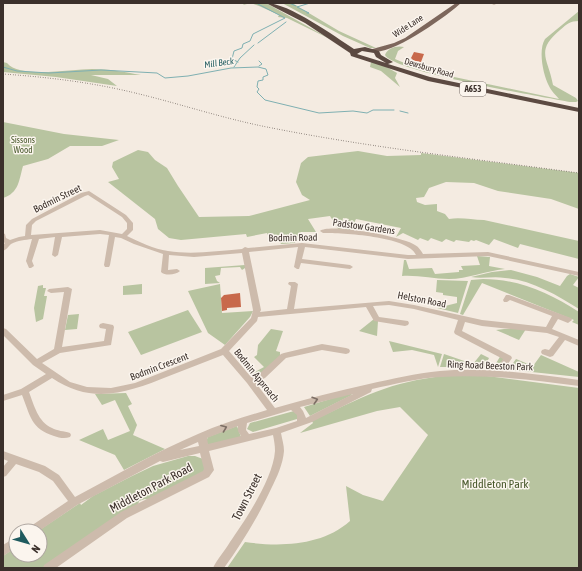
<svg xmlns="http://www.w3.org/2000/svg" width="582" height="571" viewBox="0 0 582 571" font-family="'Asap Condensed',sans-serif">
<style>
.green{fill:#b8c4a0}
.lines{fill:none;stroke-linecap:round;stroke-linejoin:round}
.stream{stroke:#7fb0b2;stroke-width:1}
.building{fill:#c8694b}
.minor{fill:#cdbbac;fill-rule:evenodd}
.major{fill:#7d675c;fill-rule:evenodd}
.highway{fill:#5c4a42;fill-rule:evenodd}
.rail{stroke:#3b302b;stroke-width:1;stroke-dasharray:0.5 2;stroke-linecap:butt}
.oneway{stroke:#7d6f65}
.labels{text-anchor:middle;stroke-width:3;stroke-linejoin:round;paint-order:stroke}
.far-street-label{font-size:9px;fill:#3b302b;stroke:#fbf5ee}
.far-water-label{font-size:9px;font-style:italic;fill:#1f5a5e;stroke:#fbf5ee}
.shield{fill:#fbf5ee;stroke:#756b66;stroke-width:1}
.shield-label{font-size:9px;font-weight:bold;fill:#3b302b}
.far-park-label{font-size:9px;fill:#4a5a2e;stroke:#fbf5ee}
.street-label{font-size:10px;fill:#3b302b;stroke:#fbf5ee}
.near-park-label{font-size:12px;fill:#4a5a2e;stroke:#fbf5ee}
.near-street-label{font-size:12px;fill:#3b302b;stroke:#fbf5ee}
</style>
<rect width="100%" height="100%" fill="#f4ebe1"/>
<!-- green -->
<path class="green" d="M245 3H266L332 40 287 18 278 17 279 15 259 6 251 3 243 5Z
M282 3H292L339 31 376 48 392 44 377 48H370L343 36Z
M579 11V21C570 21 567 24 560 30 535 51 548 58 553 85L576 98 578 101 576 102H570C544 97 394 72 385 55 387 48 397 45 404 47L398 51 395 59 421 70 559 99C556 95 551 91 549 86 543 75 538 50 545 39Z
M3 62 7 63C20 79 72 69 92 69 109 69 125 72 141 75H91L108 79 117 86 56 77 3 72Z
M371 62 383 65 397 73 395 78 400 87 381 71 370 67Z
M3 122 64 134 119 140 102 146H70L48 159 23 166C19 180 19 193 3 198Z
M138 150 148 152 155 160 167 168 178 186 199 217 249 216 310 200 302 195 296 182 301 163 308 157 358 151 387 156 421 155V153L579 173V209L551 199 498 191 474 183 446 182 429 188 424 197 416 198 417 202 425 205 437 204V211L445 214 449 219C461 217 472 220 484 220L579 241V259L520 244 518 248 494 239 489 245 476 240 474 241 471 240 469 242 456 240 454 242 446 239 442 242 431 238 428 241 420 238 418 240 403 233 396 237 401 228 356 219 350 231 345 230 349 219 343 218 341 230 338 229 330 216 308 219 316 232H301L295 243 281 244 280 242 285 241 282 236 269 238 267 233 247 237 246 234 181 240 169 238 158 229 155 219 108 182 119 179 112 167 113 162Z
M477 256 490 257 489 266 505 269C485 271 468 279 449 279 433 279 418 275 402 276L404 260H406L409 269 432 268 435 274 459 272V270H463L461 266 480 265Z
M245 265V268L242 270 240 267 221 268 220 275 215 276 217 281 220 283 205 284V268Z
M511 270 537 277 560 286 567 276 570 274 579 277 573 285 579 288V309C557 295 531 280 505 278 494 276 482 279 471 277L492 272Z
M483 279C518 279 550 293 579 312V325L572 322 574 320 482 283 463 315 460 314 471 280Z
M437 280 468 281 458 313 437 308 457 303V297L443 295V293L436 292Z
M142 284V294L123 295V286Z
M220 284 222 313 253 311 250 317 225 345 208 333 188 291Z
M43 285V288H46L44 296H47L43 319 36 322 34 308 38 286Z
M188 310 202 332 141 355 128 332Z
M79 314 77 329 65 330 68 315Z
M374 319 378 321 377 336 359 331Z
M271 329 283 331 276 351 280 352V356L260 375 252 376 251 374 264 367 254 357 257 355 258 345Z
M504 329H526L519 340 496 330Z
M389 341 442 354 438 367 434 355 412 350 393 352Z
M444 354 473 364 481 354 489 358 487 362 495 365 501 355 505 356 503 362 511 366 516 359 533 366 541 355 579 372V377L483 367H440Z
M445 376H487L579 388V568H227L245 542C280 547 322 546 350 521L346 486 363 495 383 501 428 435 400 407 377 411 300 433 313 423 312 421C360 398 391 381 445 376Z
M126 393 132 404 128 406 137 425 133 435 165 449 124 470 115 455 79 440 103 429 108 440 130 431 115 400 102 405 95 394Z
M350 393 352 395 310 416 304 407Z
M294 411 297 413V419L253 432 247 429 250 423Z
M237 426 241 437 208 445 206 441 208 437Z
M188 456H195L203 459 205 471 149 500 145 499 139 501 138 505 44 568H3V556L16 547V555H40V531H38L80 503 81 505 93 496 132 476 153 466Z"/>
<g class="lines">
<!-- stream -->
<path class="stream" d="M289 3 296 6
M307 13H309L297 7 310 3
M258 43 286 22
M259 61 262 64 259 66
M238 62 232 59 234 51 242 48 243 44 250 41 253 34 285 18 256 3
M3 67 17 71 49 73 101 70 157 73 165 78 188 76 231 68 258 67 266 69 268 75 263 77V80L258 81 257 87 259 89 257 92 265 100 319 113 353 111 367 113 373 110H394
M234 67 240 58 254 45
M400 111 408 113"/>
</g>
<!-- building -->
<path class="building" d="M414 52 424 54 421 62 414 61 411 58Z
M240 293 241 307 227 308V310L222 311 221 298 224 295Z"/>
<g class="lines">
<!-- minor -->
<path class="minor" d="M493 3H498L494 5 492 4Z
M551 3H572L570 4H553Z
M89 191 126 215 133 223V230L127 236C139 242 154 249 168 251 192 255 217 251 242 249L245 247 248 248 302 243 408 255H416C408 236 342 233 323 233L320 231C330 223 403 237 415 245 419 247 421 251 423 254L488 252 579 272V276L488 256 408 259 305 247 302 259 350 265 353 267 350 269 301 263 299 269H297L294 267 298 247 249 252 261 310 260 312 287 309 291 286 288 284 289 282H295L298 284 294 309 389 301 414 305 482 320 546 327 552 316 510 300 507 302H504L503 300 506 295H509L571 318 572 320 568 323 558 319 552 329 579 340V346L565 340 553 356 550 357 542 354 541 352 542 350 545 349 549 350 559 337 547 333 482 326 465 322 462 331 511 356 512 358C509 362 508 366 502 364L501 362 503 359 455 334 454 332 458 320 414 309 389 305 373 306 379 317 408 321 409 323 408 325 405 326 374 321 366 307 258 317 257 321 229 351 251 377 259 374 281 354 284 353 322 344 346 348 349 349 350 351 349 353 346 354 322 350 286 358 265 378 255 382 275 408C306 399 337 391 369 384 392 379 416 373 440 371 487 367 533 374 579 380V386C533 380 488 374 441 377 418 378 395 384 372 389L371 392 312 422 281 433C282 439 284 445 284 451 283 464 277 477 271 489 258 517 242 543 224 568H213C217 559 225 551 230 542 246 519 273 479 275 451 275 445 274 440 273 435L209 451 214 470 209 477 127 518 56 568H43L44 565 121 512 203 471 204 469 200 453 163 462 160 461 77 505 39 531H26L28 528 68 501 53 481 39 472 16 464 6 476 3 477V467L8 461 3 459V451L45 466 59 475 75 497C116 475 156 452 198 434 220 424 244 417 267 410L247 383 223 355C205 362 187 369 169 376 127 393 92 405 52 378L29 392C34 405 38 422 52 428 57 431 64 431 70 433L71 435 70 437C65 439 59 438 54 436 31 429 30 415 22 395L3 401V395L21 389 46 374 33 365 3 335V328L6 329 37 359 54 349 64 292 51 293 47 291 49 289 68 287 72 289 62 347 104 341 106 329 100 328 99 326 100 324 103 323 113 325 114 327 111 345 60 353 42 363 70 382 87 387 111 388 135 383 221 349 251 318 253 310 242 253 194 257 169 255 168 270 177 269 180 271C176 275 165 276 161 272L163 254 134 244 121 238 115 237 110 265 109 267H105L104 265 109 235 100 234 62 237 58 255 55 257 52 255 55 237 39 239 32 261 34 266 31 268H29L26 261 32 239C25 240 18 240 11 244 8 247 7 249 3 251V245L5 243 3 242V233L5 234 6 238 10 240 19 237 25 236 26 225 32 219 81 193ZM88 195 122 217 127 223V229L122 234 100 230 31 235 32 225 36 221 85 196ZM353 394 306 418 303 411 300 407ZM291 410 297 415V421L276 428 249 434 246 430 247 423ZM238 426V431L241 436 208 444 207 438ZM198 442 199 446 180 450Z
M16 537V548L3 556V545Z"/>
<!-- major -->
<path class="major" d="M456 3H461C448 15 386 61 369 50L394 43 405 38Z"/>
<!-- highway -->
<path class="highway" d="M266 3C289 3 334 36 354 49L365 47 379 51 381 55 393 62 388 64 430 77 579 108V112L428 81 351 56 350 53 305 23ZM362 51 374 53 376 57 386 63 357 54Z"/>
<!-- rail -->
<path class="rail" d="M3 74C46 77 89 82 131 92 178 103 224 119 272 128 373 148 476 159 579 173"/>
</g>
<!-- one-way arrows -->
<defs><path id="oneway-chevron" d="M-2-3.5L2.5 0L-2 3.5" fill="none" stroke-width="1.6" stroke-linecap="round" stroke-linejoin="round"/></defs>
<g class="oneway">
<use href="#oneway-chevron" transform="translate(315 400) rotate(-17)"/>
<use href="#oneway-chevron" transform="translate(224 428) rotate(-21)"/>
</g>
<g class="labels">
<!-- far-street labels -->
<g class="far-street-label">
<text transform="translate(408 26) rotate(-33)" y="3">Wide Lane</text>
<text transform="translate(429 68) rotate(16)" y="3">Dewsbury Road</text>
</g>
<!-- far-water labels -->
<g class="far-water-label">
<text transform="translate(219 63) rotate(-8)" y="3">Mill Beck</text>
</g>
<!-- shield labels -->
<rect class="shield" x="460" y="82" width="26" height="14" rx="3"/>
<g class="shield-label">
<text x="473" y="92">A653</text>
</g>
<!-- far-park labels -->
<g class="far-park-label">
<text x="23" y="143">Sissons<tspan x="23" dy="10">Wood</tspan></text>
</g>
<!-- street labels -->
<g class="street-label">
<text transform="translate(57 198) rotate(-26)" y="4">Bodmin Street</text>
<text transform="translate(364 226) rotate(8)" y="4">Padstow Gardens</text>
<text transform="translate(293 237) rotate(-1)" y="4">Bodmin Road</text>
<text transform="translate(422 299) rotate(11)" y="4">Helston Road</text>
<text transform="translate(490 365) rotate(2)" y="4">Ring Road Beeston Park</text>
<text transform="translate(159 366) rotate(-21)" y="4">Bodmin Crescent</text>
<text transform="translate(257 375) rotate(51)" y="4">Bodmin Approach</text>
</g>
<!-- near-park labels -->
<g class="near-park-label">
<text x="495" y="488">Middleton Park</text>
</g>
<!-- near-street labels -->
<g class="near-street-label">
<text transform="translate(151 488) rotate(-28)" y="4">Middleton Park Road</text>
<text transform="translate(247 497) rotate(-63)" y="4">Town Street</text>
</g>
</g>
<!-- border -->
<rect width="582" height="571" fill="none" stroke="#3b302b" stroke-width="8"/>
<!-- north arrow -->
<g transform="translate(28 543) rotate(127)"><circle r="19" fill="#fbf5ee" stroke="#aea6a0"/>
<path d="M0-3L7 15L0 10L-7 15Z" fill="#1f5a5e"/>
<text y="-6" font-size="11" font-weight="bold" text-anchor="middle" fill="#3b302b">N</text>
</g>
</svg>
